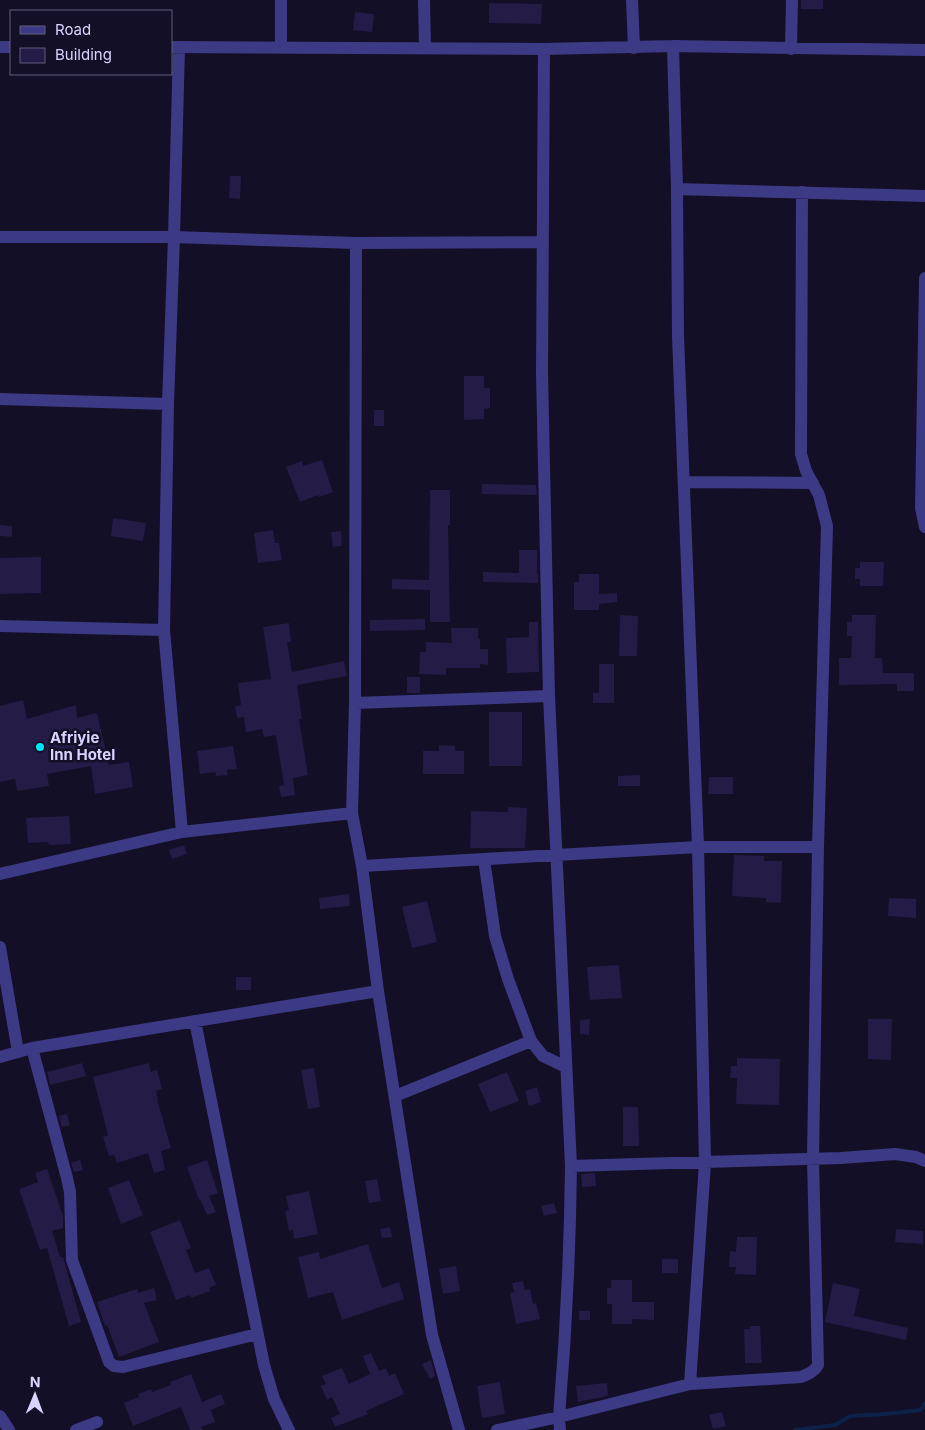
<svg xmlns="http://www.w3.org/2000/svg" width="925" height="1430" viewBox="0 0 925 1430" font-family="Inter,sans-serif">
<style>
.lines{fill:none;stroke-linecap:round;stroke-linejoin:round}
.stream{stroke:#0c2248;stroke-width:4}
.building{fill:#241b47}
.minor{stroke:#3d3a85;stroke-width:12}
.poi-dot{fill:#00e5ff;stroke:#130f26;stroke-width:2}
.labels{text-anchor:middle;stroke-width:5;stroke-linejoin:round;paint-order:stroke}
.poi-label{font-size:15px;font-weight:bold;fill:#d9d4ff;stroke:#130f26;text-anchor:start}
</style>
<rect width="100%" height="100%" fill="#130f26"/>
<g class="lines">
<!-- stream -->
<path class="stream" d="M795 1430 835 1425 850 1416 886 1414 921 1410 925 1403"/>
</g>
<!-- building -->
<path class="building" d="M801 0H823V9H801Z
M489 3 542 4 541 24 489 23Z
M355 12 374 14 372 32 353 30Z
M230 176H241L240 199 229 198Z
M464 376H484V388H490V408L484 409V419L464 420Z
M374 410H384V426H374Z
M322 460 333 492 319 497 318 495 300 502 286 467 302 461 303 466Z
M482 484 536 485 537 495 482 494Z
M430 490H450V525H448L450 622H430V590L392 589V579L429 580Z
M113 518 146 523 143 541 111 536Z
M0 525 12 526V537L0 536Z
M273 530 275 543H279L282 560 258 563 254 533Z
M341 531 342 546 333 547 331 532Z
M519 550H537V574H538V583L483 582V572L519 573Z
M41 557V593L0 594V558Z
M860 562H884L883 586H860V579H855V568H860Z
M579 574H599V594L617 593V602L599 604V610H574V582H579Z
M620 615 638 616 637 656H619Z
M852 615H876L875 658H882L883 673H914V691H897V684L839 685V658H851L852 636H847V622H852Z
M425 619V630L370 631V620Z
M529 622H538L539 672 507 673 506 638 529 637Z
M289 623 291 642H287L292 672 344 661 347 676 297 685 302 719H299L308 775 293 778 295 795 281 797 279 786 284 785 276 735 264 737 262 729 246 732 244 717 237 718 235 706 241 705 238 683 271 679 263 627Z
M451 628H478V639H480V649H488V665L480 664V668H446V675L419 674 420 652H426V642L452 643Z
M599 664H614V703H593V693H599Z
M407 677H420V693H407Z
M23 700 27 719 76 705 77 718 97 713 109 765 129 762 133 787 95 794 91 766 47 774 49 786 17 791 15 779 0 782V706Z
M489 712H522V766H489Z
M439 745 455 746V751H464V774H423V751H439Z
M233 746 237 769 227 770 228 775 216 776 215 772 200 774 197 751Z
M640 775V786H618V776Z
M709 777H733V794H708Z
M508 807 527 808 525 848H470L471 811 508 812Z
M69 816 71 844 49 845 48 842 28 843 26 818Z
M184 845 187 854 172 859 169 850Z
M734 855 764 856V861H782L781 903 766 902V898L732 896Z
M349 894 350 906 320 909 319 898Z
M889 898 916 899V918L888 916Z
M427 901 437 942 412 948 402 907Z
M619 965 622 998 590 1000 587 967Z
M236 977H251V990H236Z
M590 1019 589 1035 580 1034V1020Z
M868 1019H892L891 1060 868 1059Z
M737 1058 780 1059 779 1105 736 1104 737 1078H730L731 1066H737Z
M82 1063 86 1076 50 1085 47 1072Z
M149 1063 151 1072 157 1070 162 1089 156 1091 158 1099H157L171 1148 161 1151 165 1170 154 1173 148 1153 117 1163 114 1155 109 1156 103 1137 108 1135 93 1077Z
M314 1068 320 1107 308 1109 301 1070Z
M507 1072 519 1101 490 1112 478 1084Z
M537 1087 541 1102 529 1106 525 1091Z
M623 1107H638L639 1146H623Z
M67 1114 70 1125 62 1127 59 1116Z
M80 1160 83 1170 74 1172 71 1163Z
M207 1160 218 1193 209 1196 216 1212 207 1215 200 1199 199 1200 187 1167Z
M47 1169 63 1216V1228L52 1231 60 1257H63L81 1322 69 1326 47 1248 40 1250 19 1189 38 1182 35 1173Z
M595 1173 596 1186 582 1187 581 1174Z
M377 1179 381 1201 369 1203 365 1181Z
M129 1180 143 1215 121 1224 108 1188Z
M309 1191 318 1234 294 1239 293 1230 289 1231 285 1211 289 1210 286 1196Z
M554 1203 557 1213 544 1216 541 1206Z
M180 1220 191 1248 186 1250 195 1273 209 1268 216 1285 209 1288 210 1291 191 1298 190 1295 176 1300 150 1232Z
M390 1227 392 1237 382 1238 380 1229Z
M896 1229 923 1231V1244L895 1242Z
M737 1237H757L756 1275 735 1274 736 1267H729L730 1251 736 1252Z
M368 1244 382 1288 399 1282 404 1299 342 1320 333 1292 308 1298 298 1257 319 1252 320 1259Z
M662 1259H678V1273H662Z
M456 1266 460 1291 443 1294 439 1269Z
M611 1280H632V1302H654V1320L632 1319V1324H612V1304H607V1288H611Z
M523 1281 525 1290 530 1289 533 1304 536 1303 540 1319 516 1324 510 1293 514 1292 512 1283Z
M833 1283 860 1289 854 1316 908 1328 906 1340 825 1322Z
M154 1288 157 1300 144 1303 159 1342 119 1357 107 1325 105 1326 97 1302 137 1289 138 1293Z
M579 1311H590V1320H579Z
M750 1326H760L762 1363H745L744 1329H750Z
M371 1353 379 1371 386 1368 389 1376 395 1373 404 1394 366 1411 368 1414 335 1427 331 1418 340 1414 332 1397 327 1400 321 1386 326 1384 322 1376 342 1368 349 1384 370 1374 363 1356Z
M431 1360 435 1376 430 1379 422 1364Z
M191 1374 202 1402 221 1394 225 1404 211 1410 215 1422 201 1427 203 1430H190L181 1407 133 1426 124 1403 139 1397 138 1394 151 1389 152 1392 171 1385 170 1382Z
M500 1382 505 1414 482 1418 477 1386Z
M607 1383 608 1396 578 1402 576 1386Z
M722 1412 726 1426 713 1429 709 1415Z"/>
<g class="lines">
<!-- minor -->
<path class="minor" d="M424 0 425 48
M632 0 634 48
M673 46 677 189 678 336 698 847 705 1163 690 1384
M0 47H11
M171 47 544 49 673 46 925 50
M179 47 174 237 168 404 164 630 182 832
M281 47V0
M544 49 542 373 549 696 571 1166C570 1250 566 1334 559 1417L560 1430
M791 49 792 0
M677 189 925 196
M0 237H174L356 243 543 242
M356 243 355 703 352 813 362 866 378 991 432 1335 459 1430
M925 278 921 508 925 527
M0 399 168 404
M684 482 813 483
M0 626 164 630
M355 703 549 696
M484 859 495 936 508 979 531 1041 543 1056 566 1067
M362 866 698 847H818
M0 874 182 832 352 813
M0 947 18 1052
M195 1021 264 1365 274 1399 289 1430
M32 1048 67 1178 70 1192 72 1260 109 1362 114 1366 123 1367 257 1334
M0 1057 32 1048 378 991
M395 1096 531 1041
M571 1166 841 1158 895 1154 916 1157 925 1161
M0 1416 9 1430
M76 1430 97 1422
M497 1430 559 1417 690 1384 801 1377C808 1374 814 1372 818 1365L813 1159 818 847 827 526 819 495 806 471 801 454 802 192"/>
</g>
<!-- markers -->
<circle class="poi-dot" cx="40" cy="747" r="5"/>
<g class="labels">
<!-- poi labels -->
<g class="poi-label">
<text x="50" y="743">Afriyie<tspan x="50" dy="17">Inn Hotel</tspan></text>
</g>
</g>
<!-- legend -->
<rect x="10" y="10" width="162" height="65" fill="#130f26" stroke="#625e7d"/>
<rect x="20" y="26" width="25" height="8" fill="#3d3a85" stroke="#625e7d"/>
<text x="55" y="35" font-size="15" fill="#d9d4ff">Road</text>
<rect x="20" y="48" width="25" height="15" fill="#241b47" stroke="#625e7d"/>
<text x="55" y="60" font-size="15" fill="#d9d4ff">Building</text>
<!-- north arrow -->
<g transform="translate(35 1395) rotate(1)" stroke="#130f26" stroke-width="4" paint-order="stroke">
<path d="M0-4L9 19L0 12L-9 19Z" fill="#d9d4ff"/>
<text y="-8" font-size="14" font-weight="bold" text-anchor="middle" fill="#d9d4ff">N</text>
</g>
</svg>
